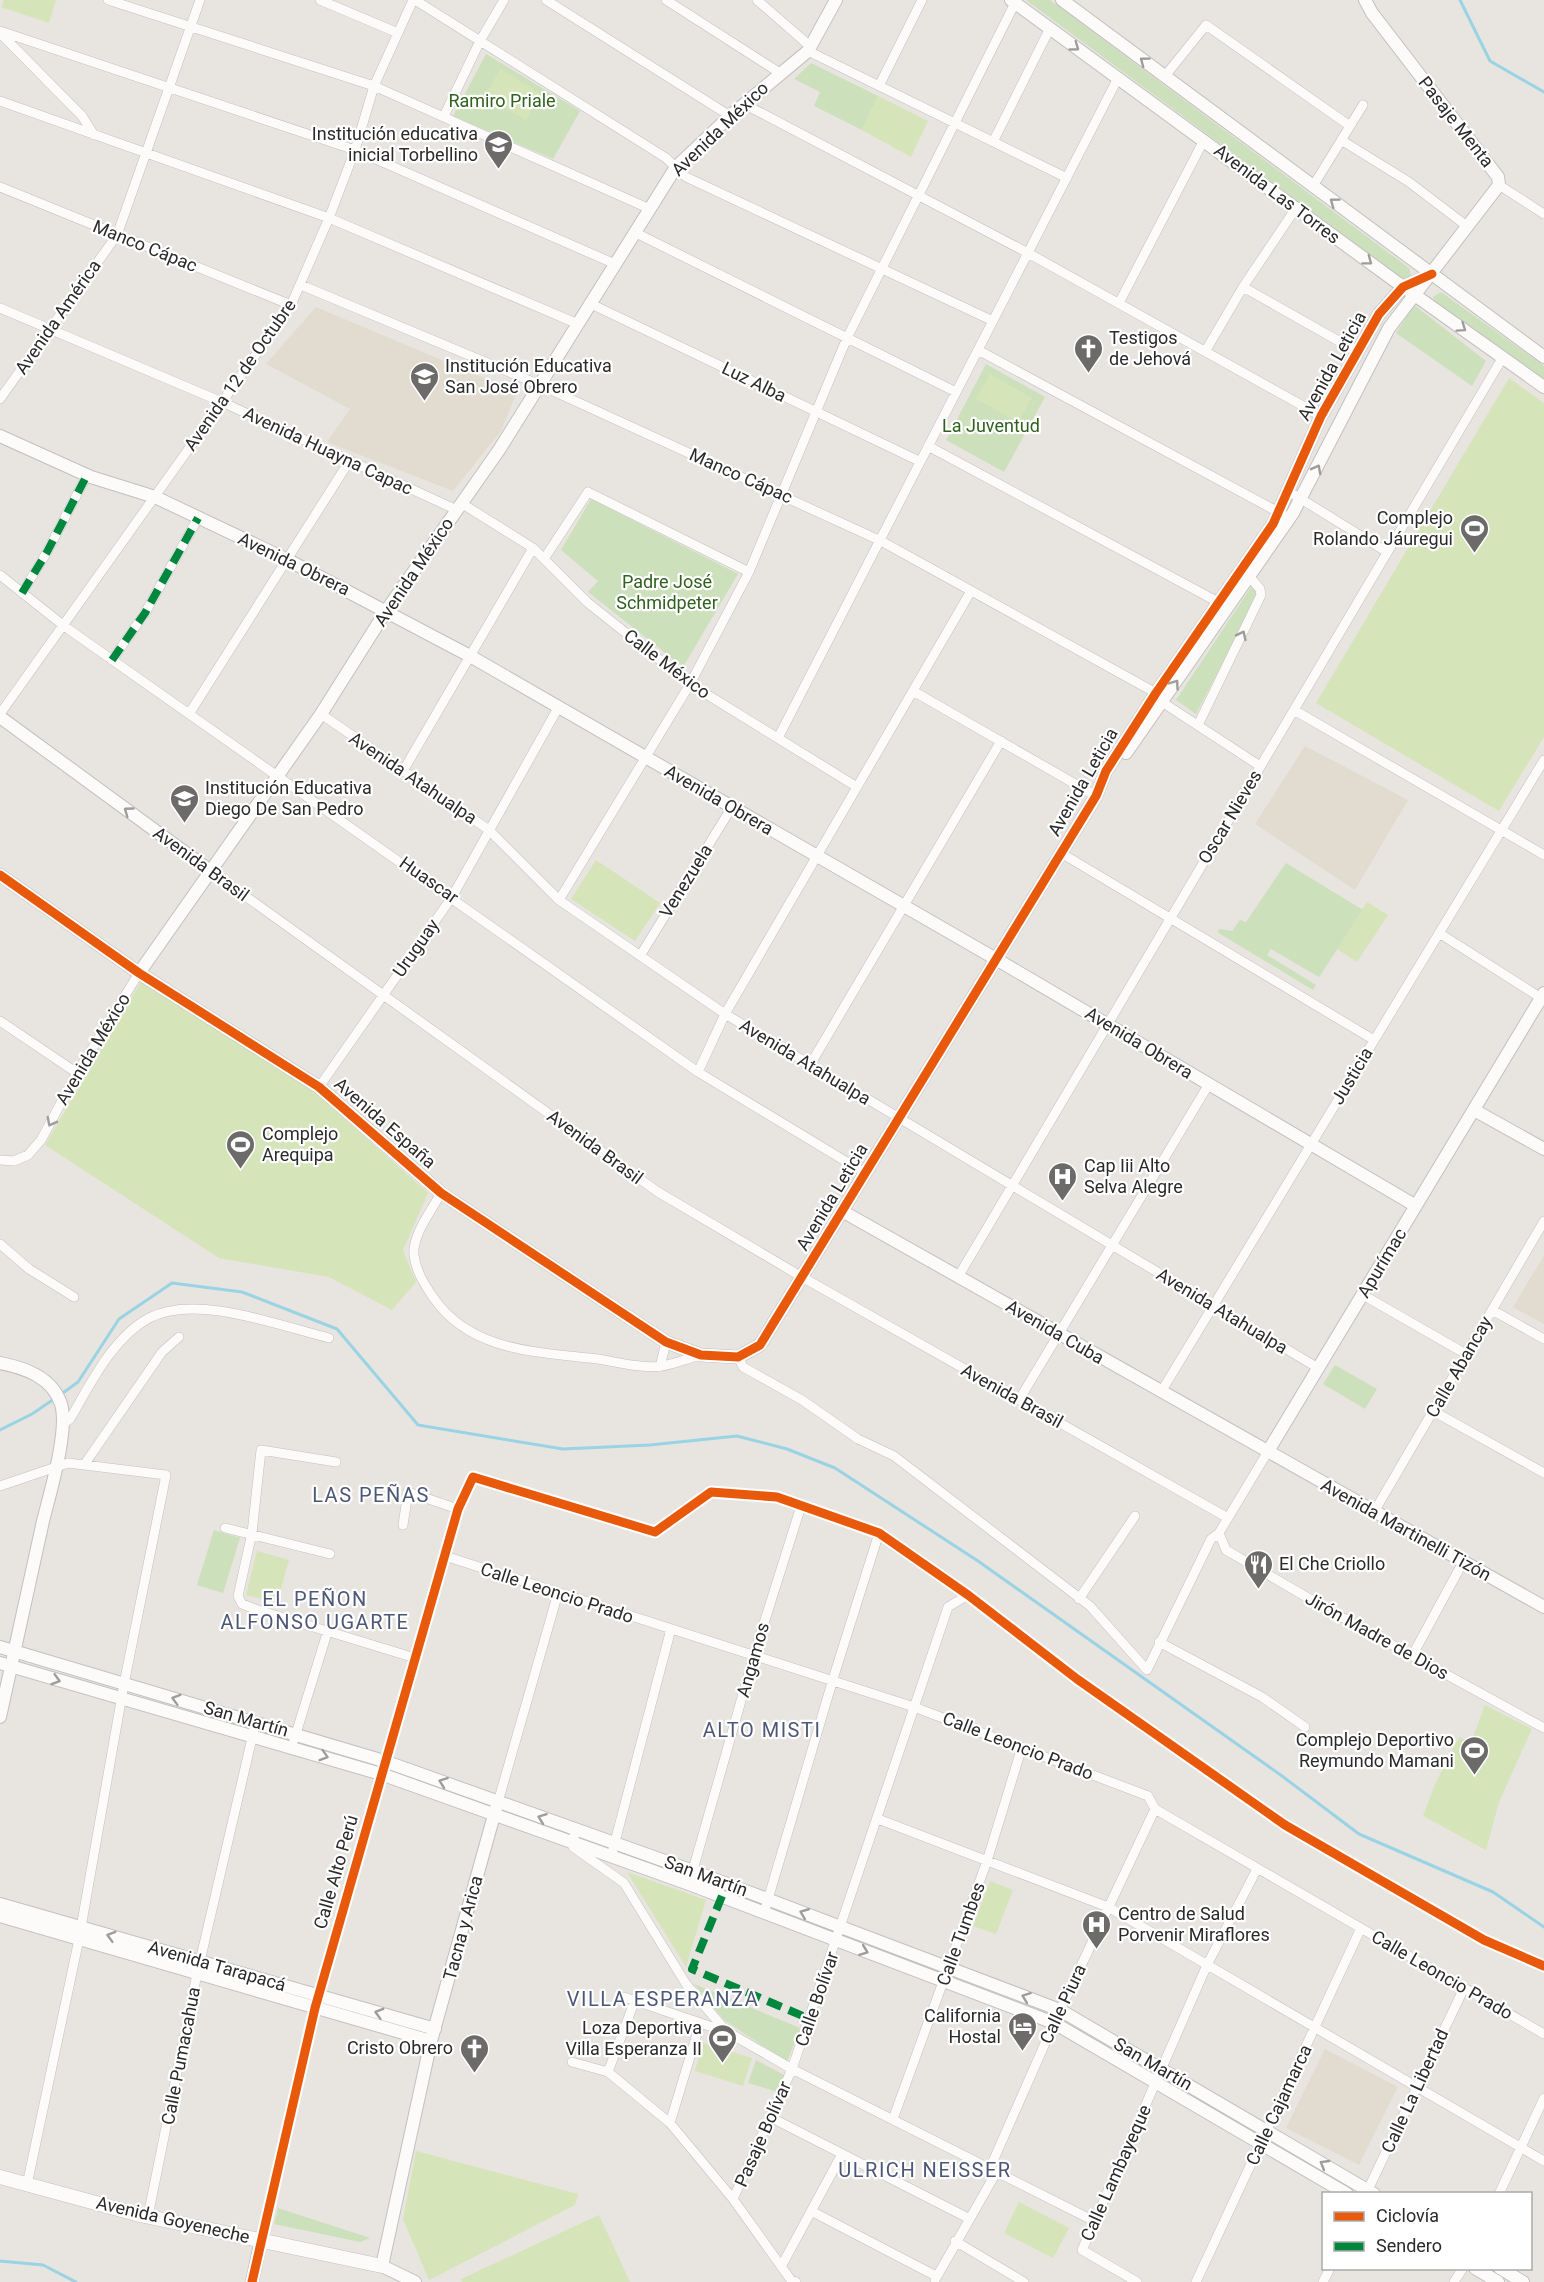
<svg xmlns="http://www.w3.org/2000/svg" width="1544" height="2282" viewBox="0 0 1544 2282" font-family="Roboto,sans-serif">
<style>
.education{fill:#e2dbcf}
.green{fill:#cce0bb}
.pitch{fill:#d6e4b9}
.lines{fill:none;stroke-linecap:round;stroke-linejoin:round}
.stream{stroke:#99d3e4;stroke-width:3}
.minor-casing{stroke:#c2c0c1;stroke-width:10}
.tertiary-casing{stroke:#c2c0c1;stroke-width:14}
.secondary-casing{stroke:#c2c0c1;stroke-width:15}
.minor{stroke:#fcfbfa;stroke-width:9}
.tertiary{stroke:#fcfbfa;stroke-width:12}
.secondary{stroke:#fcfbfa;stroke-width:14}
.quiet{stroke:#00873e;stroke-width:8;stroke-dasharray:15 8;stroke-linecap:butt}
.cycleway-casing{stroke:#fff;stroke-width:13}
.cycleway{stroke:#e8590c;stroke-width:9}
.oneway{stroke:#9e9d9c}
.labels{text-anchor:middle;stroke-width:4.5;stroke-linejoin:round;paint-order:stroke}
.park-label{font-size:18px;fill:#30611f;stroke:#fff}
.street-label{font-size:18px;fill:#2a2a2a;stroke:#fff}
.poi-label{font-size:18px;fill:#2a2a2a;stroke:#fff;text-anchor:start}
.neighbourhood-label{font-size:20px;letter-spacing:1.5px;fill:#4d5777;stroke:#fff}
</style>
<rect width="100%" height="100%" fill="#e8e4e0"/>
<!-- education -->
<path class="education" d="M316 307 517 392 501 431 453 491 327 442 350 409 266 364Z
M1305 746 1408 800 1355 890 1255 824Z
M1544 1255V1324L1513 1307Z
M1325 2049 1398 2087 1359 2165 1286 2128Z"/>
<!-- green -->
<path class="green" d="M1026 0H1050L1409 268 1411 275 1407 280 1403 279Z
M486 54 580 111 553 159 453 116Z
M811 63 878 96 862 130 814 106 820 92 794 79Z
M1441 292 1544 366V384L1436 305 1433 297Z
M1414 305 1486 361 1472 386 1396 333Z
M986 364 1045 397 1004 472 946 440Z
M591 499 738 574 683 667 588 592 598 581 561 550Z
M1252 586 1259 593 1196 714 1176 700Z
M1286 863 1363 910 1319 977 1271 949 1267 955 1316 985 1313 990 1217 932 1220 929 1232 931 1240 920 1246 922Z
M1335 1365 1377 1389 1365 1409 1323 1384Z
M214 1530 240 1538 223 1593 197 1585Z
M694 1984 800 2028 787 2062 724 2020Z
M756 2060 784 2075 778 2092 748 2083Z
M278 2208 370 2238 360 2242 274 2224Z"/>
<!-- pitch -->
<path class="pitch" d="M4 0H56L49 23 1 7Z
M501 69 541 94 526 120 484 96Z
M878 96 928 121 911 157 862 130Z
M990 374 1032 398 1018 422 976 399Z
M1509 378 1544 403V737L1499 811 1316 703Z
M596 860 660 903 635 941 571 899Z
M1367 902 1388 915 1357 962 1337 949Z
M142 980 317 1094 428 1193 403 1250 416 1282 392 1310 329 1277 219 1258 45 1145Z
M257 1551 289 1560 277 1603 246 1595Z
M1485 1705 1532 1729 1499 1802 1486 1850 1423 1816 1435 1784 1459 1737 1471 1742Z
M627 1872 706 1900 686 1967Z
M990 1881 1013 1890 996 1934 973 1926Z
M703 2043 752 2058 743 2086 695 2071Z
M416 2151 578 2194 575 2205 429 2280 403 2219Z
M1019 2202 1069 2228 1053 2258 1004 2233Z
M599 2215 630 2282H462L461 2279Z"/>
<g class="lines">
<!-- stream -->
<path class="stream" d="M1460 0 1490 61 1544 92
M60 1395 78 1382 119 1319 172 1283 242 1292 337 1329 418 1425 563 1449 650 1445 737 1436 787 1449 835 1468 978 1561 1282 1776 1359 1834 1493 1892 1544 1927
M0 1430 32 1414 54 1399
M0 2261 43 2265 76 2282"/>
<defs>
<path id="minor" d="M108 0 374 86 650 209
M320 0 398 33
M415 0 666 158 686 177 993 321
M546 0 730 116
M666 0 780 73
M757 0 811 47
M0 31 355 150 615 264
M0 33 82 116 94 135
M808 51 1067 178
M1165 76 1206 25 1350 126
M879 86 922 0
M0 101 329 218 578 324
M744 104 1028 253 1321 416
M444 116 480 41 504 0
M1341 140 1409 182 1468 227
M993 142 1050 28
M1499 185 1544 214
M1313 186 1363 105
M0 187 291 305
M634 232 956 392
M301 285 540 385 881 541 1156 693 1162 702 1260 766
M1243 287 1358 352
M589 303 919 461
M1119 303 1204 140
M0 308 222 402 457 510
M978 350 1282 514
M1206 350 1243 287 1296 208
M0 399 117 235 200 0
M928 446 1218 602
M1288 491 1387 552
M461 503 533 548 587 602 690 684 857 787
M544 559 588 492 749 572
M0 575 64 626 698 1072 865 1173
M22 593 47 552 87 475
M112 660 145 613 198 518
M913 691 1096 796
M1294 710 1544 855
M0 714 291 305 329 218 355 150 374 86 413 0
M189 714 350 460
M321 714 489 830 559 900 725 1014 1318 1368
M1198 725 1261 595 1260 589 1249 576
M778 738 1118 78
M403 771 533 548
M1061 853 1374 1040
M209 870 658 1192 802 1277 1228 1518
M559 900 690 684 749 572 847 338 1015 3
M1439 933 1541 998
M640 956 732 807
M0 1021 77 1073
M810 1065 1001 741
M698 1072 725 1014 971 591
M319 1087 452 897 558 708
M0 1160 14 1161 28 1155 41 1140 77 1073 139 973
M441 1193C432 1210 412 1235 414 1255 416 1271 424 1284 433 1297 470 1352 538 1352 598 1359 617 1362 643 1369 662 1366 675 1364 688 1358 701 1355
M0 1244 29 1269 74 1297
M958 1277 1503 357
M1363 1295 1466 1354
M1492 1310 1544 1339
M738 1357 743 1367 802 1400 858 1439 894 1456 1090 1606 1147 1670 1211 1539 1219 1533 1267 1453
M660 1367 666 1342
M1161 1392 1544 760
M1019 1400 1209 1084
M1433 1411 1544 1473
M63 1424 70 1419C90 1385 112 1338 149 1318 196 1293 280 1326 329 1338
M336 1462 261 1450 252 1533 238 1596 242 1604 255 1609 415 1658
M84 1465 162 1352 179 1337
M0 1486 68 1463 166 1475 124 1684 79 1939 27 2185
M1374 1512 1544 1221
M403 1525 408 1492 458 1509
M225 1528 330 1554
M1219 1533 1226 1550 1327 1609 1544 1728
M445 1556 914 1707 1148 1796 1155 1809 1544 2034
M1079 1599 1135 1516
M1159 1642 1262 1697 1305 1727
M1412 1656 1463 1562
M294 1740 328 1630
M498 1802 558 1593
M878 1819 1108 1907 1544 2161
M575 1830 573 1847 624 1883 686 1984 726 2031 792 2069 1094 2221
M611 1857 671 1629
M689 1884 754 1655 801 1506
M764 1913 833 1679 879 1533
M624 1997 724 2031
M572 2062 608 2072 670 2123 733 2199 791 2280 796 2282
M608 2072 635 2000
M770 2117 968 2218
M893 2119 987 1861 1022 1747
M670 2123 700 2024
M990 2168 1054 2023 1155 1809
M1366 2194 1464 1988
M1499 2194 1544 2098
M733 2199 792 2069 948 1607 968 1595
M811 2211 936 2276
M148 2216 197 1974 256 1721
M261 2240 315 2008 458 1509 473 1477 655 1532 711 1492 777 1497 879 1533 968 1595 1077 1679 1285 1825 1484 1940 1544 1966
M955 2241 1024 2282
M782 2265 842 2154
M935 2280 997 2171
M1137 2282 1082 2250 1207 1965 1257 1869
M1196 2282 1361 1928
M1323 2282 1330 2268
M1454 2282 1463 2268"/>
<path id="tertiary" d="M1011 0 1395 281 1544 387
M1062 0 1544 357
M0 436 91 477 155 497 288 560 470 656 996 959 1416 1206
M0 717 209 870
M1126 753 1293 513 1389 328 1499 185 1498 177 1372 13 1365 0
M0 875 139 973 319 1087 441 1193 666 1342 701 1355 738 1357 760 1345 1096 796 1106 771 1156 693 1273 524 1321 416 1379 314 1403 287 1432 274
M139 973 321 714 386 611 499 450 676 167 730 116 808 51 836 0
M1474 1110 1544 1149
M842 1211 1544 1607
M0 1363C25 1368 52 1377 61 1404 69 1430 50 1493 43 1521 29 1586 14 1651 0 1717
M1267 1453 1544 993
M0 1647 384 1761 693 1871 1060 2010 1374 2194
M0 1663 381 1774 689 1884 1054 2023 1347 2194
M0 1904 435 2029
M0 1916 431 2041
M1475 2268 1498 2282
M1500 2268 1523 2282
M252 2282 261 2240
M415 2282 382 2266 431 2041 496 1808"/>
<path id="secondary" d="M0 2177 140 2215 382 2266"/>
</defs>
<!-- minor casing -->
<use href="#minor" class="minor-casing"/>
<!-- tertiary casing -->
<use href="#tertiary" class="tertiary-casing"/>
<!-- secondary casing -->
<use href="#secondary" class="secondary-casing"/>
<!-- minor -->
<use href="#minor" class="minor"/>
<!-- tertiary -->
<use href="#tertiary" class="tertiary"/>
<!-- secondary -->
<use href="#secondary" class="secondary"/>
<!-- quiet -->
<path class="quiet" d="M22 593 47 552 87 475
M112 660 145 613 198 518
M722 1896 692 1969 810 2019"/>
<defs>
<path id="cycleway" d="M0 875 139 973 319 1087 441 1193 666 1342 701 1355 738 1357 760 1345 1096 796 1106 771 1156 693 1273 524 1321 416 1379 314 1403 287 1432 274
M252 2282 315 2008 458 1509 473 1477 655 1532 711 1492 777 1497 879 1533 968 1595 1077 1679 1285 1825 1484 1940 1544 1966"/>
</defs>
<!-- cycleway casing -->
<use href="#cycleway" class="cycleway-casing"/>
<!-- cycleway -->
<use href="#cycleway" class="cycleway"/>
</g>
<!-- one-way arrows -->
<defs><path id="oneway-chevron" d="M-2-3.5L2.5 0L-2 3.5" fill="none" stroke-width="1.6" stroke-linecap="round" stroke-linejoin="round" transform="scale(1.5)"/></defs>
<g class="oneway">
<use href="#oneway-chevron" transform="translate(1075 47) rotate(36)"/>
<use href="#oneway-chevron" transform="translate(1144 61) rotate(-143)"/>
<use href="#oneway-chevron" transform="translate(1334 202) rotate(-143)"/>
<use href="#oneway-chevron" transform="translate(1368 261) rotate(37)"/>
<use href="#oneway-chevron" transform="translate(1462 328) rotate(35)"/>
<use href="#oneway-chevron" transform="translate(1317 469) rotate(-62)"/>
<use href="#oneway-chevron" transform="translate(1242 635) rotate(-64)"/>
<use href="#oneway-chevron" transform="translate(1175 684) rotate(-55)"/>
<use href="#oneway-chevron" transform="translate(128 811) rotate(-144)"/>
<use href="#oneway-chevron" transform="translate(51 1122) rotate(118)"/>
<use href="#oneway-chevron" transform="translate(56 1680) rotate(16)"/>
<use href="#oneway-chevron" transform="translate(176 1699) rotate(-164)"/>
<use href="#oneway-chevron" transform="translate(324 1756) rotate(17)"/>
<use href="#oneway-chevron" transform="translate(443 1782) rotate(-160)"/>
<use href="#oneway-chevron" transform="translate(542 1818) rotate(-160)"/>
<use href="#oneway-chevron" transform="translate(804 1913) rotate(-158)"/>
<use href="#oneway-chevron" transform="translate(111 1936) rotate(-164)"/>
<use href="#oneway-chevron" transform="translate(864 1951) rotate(21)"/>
<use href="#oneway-chevron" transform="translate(1026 1997) rotate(-159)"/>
<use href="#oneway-chevron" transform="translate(379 2013) rotate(-164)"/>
<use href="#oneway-chevron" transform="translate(1324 2164) rotate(-150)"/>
</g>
<!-- icons -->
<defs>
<symbol id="school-pin" viewBox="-11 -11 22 30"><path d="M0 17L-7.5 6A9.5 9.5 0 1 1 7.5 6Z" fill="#6c6b6a" stroke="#fff"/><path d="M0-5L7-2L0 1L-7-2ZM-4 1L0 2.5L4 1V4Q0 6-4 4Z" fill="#fff"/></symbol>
<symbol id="church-pin" viewBox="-11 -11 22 30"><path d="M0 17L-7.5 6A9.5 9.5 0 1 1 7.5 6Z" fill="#6c6b6a" stroke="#fff"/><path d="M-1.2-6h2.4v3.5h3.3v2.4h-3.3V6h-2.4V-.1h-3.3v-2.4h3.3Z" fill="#fff"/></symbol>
<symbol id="stadium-pin" viewBox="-11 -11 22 30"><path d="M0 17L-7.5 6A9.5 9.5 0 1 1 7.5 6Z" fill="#6c6b6a" stroke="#fff"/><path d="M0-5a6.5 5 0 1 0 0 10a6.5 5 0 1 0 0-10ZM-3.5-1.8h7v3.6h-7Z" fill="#fff"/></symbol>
<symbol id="hospital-pin" viewBox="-11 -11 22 30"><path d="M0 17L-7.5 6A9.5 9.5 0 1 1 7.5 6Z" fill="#6c6b6a" stroke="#fff"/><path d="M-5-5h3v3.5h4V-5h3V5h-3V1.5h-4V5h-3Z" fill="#fff"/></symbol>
<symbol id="restaurant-pin" viewBox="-11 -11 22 30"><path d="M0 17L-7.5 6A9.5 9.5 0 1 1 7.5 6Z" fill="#6c6b6a" stroke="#fff"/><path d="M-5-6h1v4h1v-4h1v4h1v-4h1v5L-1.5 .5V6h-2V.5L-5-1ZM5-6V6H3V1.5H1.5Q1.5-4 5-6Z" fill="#fff"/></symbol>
<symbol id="hotel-pin" viewBox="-11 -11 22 30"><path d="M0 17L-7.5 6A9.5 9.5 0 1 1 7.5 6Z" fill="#6c6b6a" stroke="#fff"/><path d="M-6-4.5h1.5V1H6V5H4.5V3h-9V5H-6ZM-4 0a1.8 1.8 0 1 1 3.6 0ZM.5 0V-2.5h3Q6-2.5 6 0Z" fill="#fff"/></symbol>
</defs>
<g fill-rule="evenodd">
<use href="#school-pin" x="482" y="128" width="33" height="45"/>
<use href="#church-pin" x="1072" y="332" width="33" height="45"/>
<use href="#school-pin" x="408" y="360" width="33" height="45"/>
<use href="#stadium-pin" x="1458" y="512" width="33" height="45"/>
<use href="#school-pin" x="168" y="782" width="33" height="45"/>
<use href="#stadium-pin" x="224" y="1128" width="33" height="45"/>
<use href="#hospital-pin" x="1046" y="1160" width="33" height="45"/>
<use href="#restaurant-pin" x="1242" y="1548" width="33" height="45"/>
<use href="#stadium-pin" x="1458" y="1734" width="33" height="45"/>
<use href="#hospital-pin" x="1080" y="1908" width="33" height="45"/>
<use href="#hotel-pin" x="1006" y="2010" width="33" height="45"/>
<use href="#stadium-pin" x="706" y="2022" width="33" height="45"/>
<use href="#church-pin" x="458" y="2032" width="33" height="45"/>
</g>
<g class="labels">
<!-- park labels -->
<g class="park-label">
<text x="502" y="107">Ramiro Priale</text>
<text x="991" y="432">La Juventud</text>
<text x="667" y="588">Padre José<tspan x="667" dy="21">Schmidpeter</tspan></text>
</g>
<!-- street labels -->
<g class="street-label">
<text transform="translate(1456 122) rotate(52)" y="6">Pasaje Menta</text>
<text transform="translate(720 129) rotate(-44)" y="6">Avenida México</text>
<text transform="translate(1277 194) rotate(37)" y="6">Avenida Las Torres</text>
<text transform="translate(145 246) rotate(22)" y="6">Manco Cápac</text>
<text transform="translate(58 317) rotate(-55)" y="6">Avenida América</text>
<text transform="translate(1332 366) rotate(-61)" y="6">Avenida Leticia</text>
<text transform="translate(240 375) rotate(-55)" y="6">Avenida 12 de Octubre</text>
<text transform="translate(754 382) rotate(26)" y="6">Luz Alba</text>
<text transform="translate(328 451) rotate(25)" y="6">Avenida Huayna Capac</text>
<text transform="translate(741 476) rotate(24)" y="6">Manco Cápac</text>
<text transform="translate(294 564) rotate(26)" y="6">Avenida Obrera</text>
<text transform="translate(414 572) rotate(-56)" y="6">Avenida México</text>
<text transform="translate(667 664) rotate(37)" y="6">Calle México</text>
<text transform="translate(413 778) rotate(34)" y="6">Avenida Atahualpa</text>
<text transform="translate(1083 782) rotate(-60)" y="6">Avenida Leticia</text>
<text transform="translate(719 800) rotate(30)" y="6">Avenida Obrera</text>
<text transform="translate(1230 817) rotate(-59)" y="6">Oscar Nieves</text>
<text transform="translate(201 864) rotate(36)" y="6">Avenida Brasil</text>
<text transform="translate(429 880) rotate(35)" y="6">Huascar</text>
<text transform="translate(686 881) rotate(-58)" y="6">Venezuela</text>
<text transform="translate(416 948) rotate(-55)" y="6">Uruguay</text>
<text transform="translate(1139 1043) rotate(31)" y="6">Avenida Obrera</text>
<text transform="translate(93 1049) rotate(-59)" y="6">Avenida México</text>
<text transform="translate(805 1062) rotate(31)" y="6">Avenida Atahualpa</text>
<text transform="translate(1352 1076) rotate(-59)" y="6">Justicia</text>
<text transform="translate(385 1123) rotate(41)" y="6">Avenida España</text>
<text transform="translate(595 1147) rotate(36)" y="6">Avenida Brasil</text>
<text transform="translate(832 1197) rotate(-59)" y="6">Avenida Leticia</text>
<text transform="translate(1382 1263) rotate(-59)" y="6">Apurímac</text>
<text transform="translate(1222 1311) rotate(31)" y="6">Avenida Atahualpa</text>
<text transform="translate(1055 1332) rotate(30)" y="6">Avenida Cuba</text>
<text transform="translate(1459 1367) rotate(-60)" y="6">Calle Abancay</text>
<text transform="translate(1012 1396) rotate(29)" y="6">Avenida Brasil</text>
<text transform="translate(1406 1530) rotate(29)" y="6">Avenida Martinelli Tizón</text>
<text transform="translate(557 1593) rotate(18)" y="6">Calle Leoncio Prado</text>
<text transform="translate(1377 1636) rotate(29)" y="6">Jirón Madre de Dios</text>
<text transform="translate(753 1660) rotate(-74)" y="6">Angamos</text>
<text transform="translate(246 1719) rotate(16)" y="6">San Martín</text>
<text transform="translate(1018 1746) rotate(21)" y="6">Calle Leoncio Prado</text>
<text transform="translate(336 1872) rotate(-74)" y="6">Calle Alto Perú</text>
<text transform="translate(706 1876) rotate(20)" y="6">San Martín</text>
<text transform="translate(463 1928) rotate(-75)" y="6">Tacna y Arica</text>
<text transform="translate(961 1934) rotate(-70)" y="6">Calle Tumbes</text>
<text transform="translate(217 1966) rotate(16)" y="6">Avenida Tarapacá</text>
<text transform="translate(1442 1975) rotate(30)" y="6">Calle Leoncio Prado</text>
<text transform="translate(817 1999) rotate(-71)" y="6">Calle Bolívar</text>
<text transform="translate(1063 2004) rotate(-65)" y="6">Calle Piura</text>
<text transform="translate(181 2056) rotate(-79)" y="6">Calle Pumacahua</text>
<text transform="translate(1153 2064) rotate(30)" y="6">San Martín</text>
<text transform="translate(1415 2091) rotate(-65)" y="6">Calle La Libertad</text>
<text transform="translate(1279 2105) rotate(-65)" y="6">Calle Cajamarca</text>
<text transform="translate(763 2134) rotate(-66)" y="6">Pasaje Bolívar</text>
<text transform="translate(1116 2173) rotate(-66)" y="6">Calle Lambayeque</text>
<text transform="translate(173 2220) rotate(13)" y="6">Avenida Goyeneche</text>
</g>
<!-- poi labels -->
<g class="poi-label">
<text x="478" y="140" text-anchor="end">Institución educativa<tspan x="478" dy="21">inicial Torbellino</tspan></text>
<text x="1109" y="344">Testigos<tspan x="1109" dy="21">de Jehová</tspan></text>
<text x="445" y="372">Institución Educativa<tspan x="445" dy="21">San José Obrero</tspan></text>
<text x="1453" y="524" text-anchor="end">Complejo<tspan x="1453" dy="21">Rolando Jáuregui</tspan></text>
<text x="205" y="794">Institución Educativa<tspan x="205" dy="21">Diego De San Pedro</tspan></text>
<text x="262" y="1140">Complejo<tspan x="262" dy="21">Arequipa</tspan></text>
<text x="1084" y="1172">Cap Iii Alto<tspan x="1084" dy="21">Selva Alegre</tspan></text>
<text x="1279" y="1570">El Che Criollo</text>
<text x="1454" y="1746" text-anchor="end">Complejo Deportivo<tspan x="1454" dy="21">Reymundo Mamani</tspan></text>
<text x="1118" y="1920">Centro de Salud<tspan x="1118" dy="21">Porvenir Miraflores</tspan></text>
<text x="1001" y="2022" text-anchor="end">California<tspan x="1001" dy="21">Hostal</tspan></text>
<text x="702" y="2034" text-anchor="end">Loza Deportiva<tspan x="702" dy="21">Villa Esperanza II</tspan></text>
<text x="453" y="2054" text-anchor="end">Cristo Obrero</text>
</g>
<!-- neighbourhood labels -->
<g class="neighbourhood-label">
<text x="371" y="1502">LAS PEÑAS</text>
<text x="315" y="1606">EL PEÑON<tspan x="315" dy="23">ALFONSO UGARTE</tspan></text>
<text x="762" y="1737">ALTO MISTI</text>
<text x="663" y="2006">VILLA ESPERANZA</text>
<text x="925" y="2177">ULRICH NEISSER</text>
</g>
</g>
<!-- legend -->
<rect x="1322" y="2192" width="210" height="78" fill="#ffffff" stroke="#aaaaaa" stroke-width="1.5"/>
<rect x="1334" y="2212" width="30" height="9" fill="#e8590c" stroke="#aaaaaa" stroke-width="1.5"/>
<text x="1376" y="2222" font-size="18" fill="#2a2a2a">Ciclovía</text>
<rect x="1334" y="2242" width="30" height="9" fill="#00873e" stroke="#aaaaaa" stroke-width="1.5"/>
<text x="1376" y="2252" font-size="18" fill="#2a2a2a">Sendero</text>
</svg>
